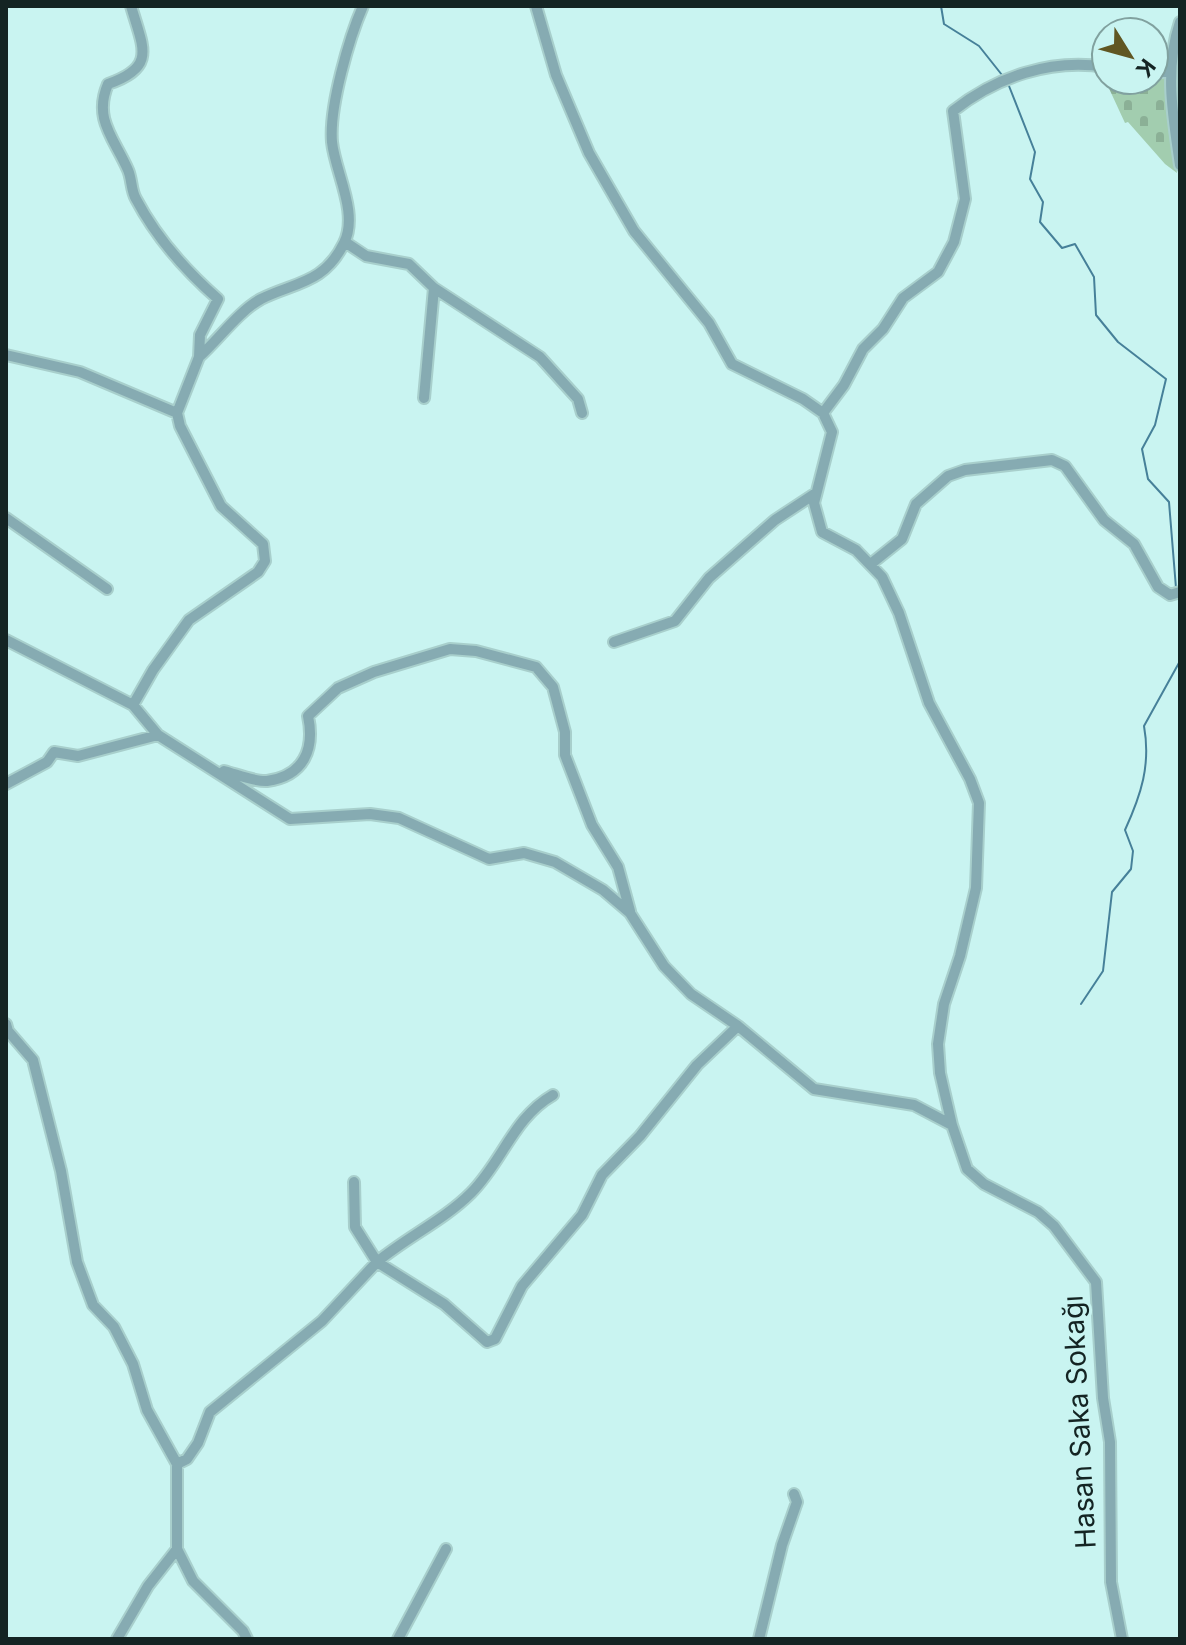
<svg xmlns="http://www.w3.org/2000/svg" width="1186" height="1645" viewBox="0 0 1186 1645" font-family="Inter,sans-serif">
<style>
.cemetery{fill:url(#cemetery-stones)}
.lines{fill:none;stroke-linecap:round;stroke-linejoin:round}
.stream{stroke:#468099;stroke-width:2}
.minor-casing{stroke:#a8cfcc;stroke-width:14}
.minor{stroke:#86abb2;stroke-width:10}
.labels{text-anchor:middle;stroke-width:6;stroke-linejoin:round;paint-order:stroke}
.street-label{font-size:28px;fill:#142423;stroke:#c9f4f1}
</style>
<defs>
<pattern id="cemetery-stones" width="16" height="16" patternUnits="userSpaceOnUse" patternTransform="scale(2)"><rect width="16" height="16" fill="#a2cdaf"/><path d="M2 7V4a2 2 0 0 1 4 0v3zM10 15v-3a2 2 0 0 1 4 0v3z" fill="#8bb096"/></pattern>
</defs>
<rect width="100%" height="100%" fill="#c9f4f1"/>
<!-- cemetery -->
<path class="cemetery" d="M1100 69 1106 70V80H1154V75L1161 74 1165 79 1177 173 1165 164 1128 122 1125 123Z"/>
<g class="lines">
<!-- stream -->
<path class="stream" d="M941 6 944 24 979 46 1002 75
M1009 86 1035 152 1030 179 1043 202 1040 222 1062 248 1075 244 1094 277 1096 315 1118 342 1166 379 1155 425 1142 449 1148 479 1169 502 1176 588
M1081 1004 1103 971 1112 892 1131 869 1133 851 1125 830C1141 795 1151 765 1144 726L1180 661"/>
<defs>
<path id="minor" d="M131 6C143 48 157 67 108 84 93 119 114 138 128 170 132 179 131 191 136 199 156 237 186 271 218 299L200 335 199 357C218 340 239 311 261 299 295 282 324 284 344 243 359 213 335 172 332 142 329 107 349 38 363 6
M536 6 556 75 589 153 634 231 709 323 732 364 803 399 823 413 832 432 814 503 822 532 856 550 882 577 899 613 929 703 970 779 979 803 976 888 960 956 944 1004 938 1044 940 1073 952 1125
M1180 22C1164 70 1173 116 1180 165
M1154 72H1170
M345 242 366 256 409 264 434 288 540 357 578 399 582 413
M6 355 80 372 177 413
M424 398 434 288
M823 413 844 385 863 349 883 329 903 298 938 272 954 242 965 199 953 111C996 77 1051 58 1106 67
M6 518 107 589
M872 563 902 539 916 504 948 476 965 470 1052 460 1065 466 1104 520 1134 544 1158 587 1170 595 1180 592
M6 640 133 705 158 735 290 819 370 814 399 818 489 859 524 853 555 862 603 890 630 913 664 966 691 994 738 1026 814 1089 914 1105 952 1125 967 1169 984 1184 1038 1212 1054 1226 1096 1282 1103 1398 1110 1442 1111 1582 1122 1639
M614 642 675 621 709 578 775 520 816 493
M133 705 153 670 189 620 258 572 265 561 263 544 221 506 180 426 177 413 199 357
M224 771C236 774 255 782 267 781 304 776 315 749 308 716L338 688 374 672 450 649 476 651 536 667 553 687 565 732V755L592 825 618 867 630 911
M6 784 47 762 54 752 78 756 158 735
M6 1024 8 1031 33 1060 61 1171 77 1262 93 1305 114 1327 133 1364 147 1410 177 1464V1549L193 1581 243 1631 247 1639
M354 1182 355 1227 377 1262C407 1237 444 1220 471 1193 503 1161 513 1118 553 1095
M177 1464 187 1459 198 1443 210 1412 322 1321 377 1262 444 1304 487 1342 495 1339 522 1286 582 1215 602 1175 640 1136 697 1065 738 1026
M117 1639 148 1586 177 1549
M398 1639 446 1549
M759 1639 782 1545 797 1502 794 1494"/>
</defs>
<!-- minor casing -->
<use href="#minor" class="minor-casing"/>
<!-- minor -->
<use href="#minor" class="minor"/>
</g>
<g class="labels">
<!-- street labels -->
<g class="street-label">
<text transform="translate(1079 1422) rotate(-93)" y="10">Hasan Saka Sokağı</text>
</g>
</g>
<!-- border -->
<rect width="1186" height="1645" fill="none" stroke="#142423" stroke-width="16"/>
<!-- north arrow -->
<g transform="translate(1130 56) rotate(127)"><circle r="38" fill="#c9f4f1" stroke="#81a19f" stroke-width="2"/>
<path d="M0-6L14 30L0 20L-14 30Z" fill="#605622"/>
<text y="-12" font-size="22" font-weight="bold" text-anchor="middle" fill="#142423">K</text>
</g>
</svg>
